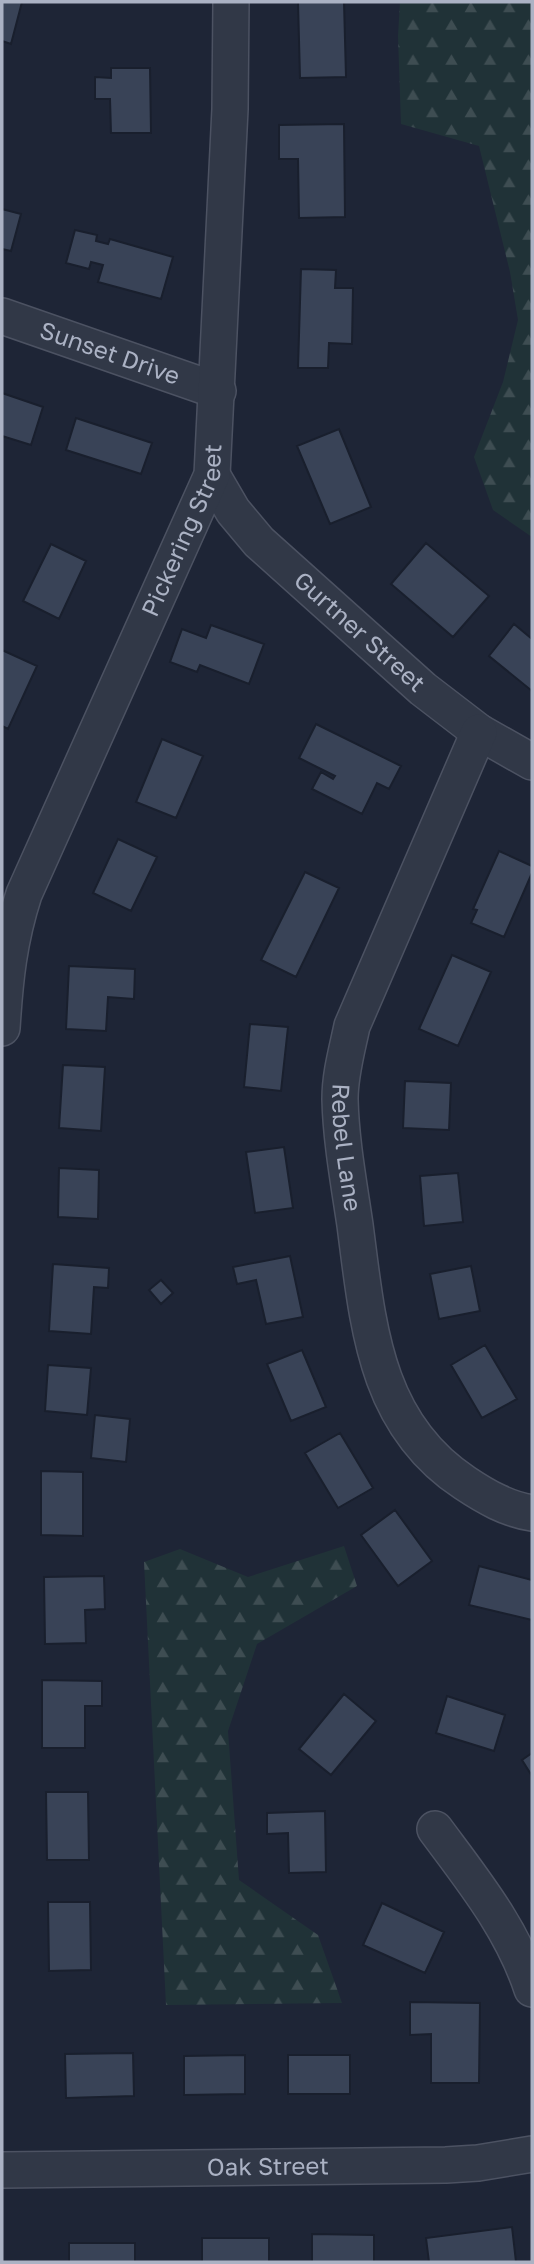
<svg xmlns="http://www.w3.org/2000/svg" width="534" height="2264" viewBox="0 0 534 2264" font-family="'Golos Text',sans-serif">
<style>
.forest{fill:url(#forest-firs)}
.building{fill:#394357;stroke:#191f2d;stroke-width:2}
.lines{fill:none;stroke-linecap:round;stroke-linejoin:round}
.minor-casing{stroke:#4c5262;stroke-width:38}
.minor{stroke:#313847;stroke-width:35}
.labels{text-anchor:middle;stroke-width:6;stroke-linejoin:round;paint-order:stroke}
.street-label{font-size:24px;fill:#abb2c4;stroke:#171d2b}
</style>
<defs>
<pattern id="forest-firs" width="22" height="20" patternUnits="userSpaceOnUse" patternTransform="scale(1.75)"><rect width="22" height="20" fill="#203237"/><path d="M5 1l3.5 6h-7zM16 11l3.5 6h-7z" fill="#3e4d52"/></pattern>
</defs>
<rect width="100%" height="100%" fill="#1e2536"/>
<!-- forest -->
<path class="forest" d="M400 2H532V537L493 510 474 457 503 382 518 320 510 272 479 146 401 124 398 36Z
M344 1546 357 1586 257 1644 228 1731 239 1880 318 1935 342 2003 166 2005 144 1562 180 1549 248 1577Z"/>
<!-- building -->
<path class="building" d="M2 2H22L11 44 2 41Z
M298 2H344L346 77 300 78Z
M111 68H150L151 133H111L110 99H95V77L111 78Z
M344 124 345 217 299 218 298 159H279V125Z
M2 209 21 214 11 251 2 249Z
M75 230 97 235 96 241 108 244 110 239 173 257 161 299 98 282 103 265 91 262 89 269 66 263Z
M301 269 336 270 335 288H353L352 344 329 343 328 368H298Z
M2 393 43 407 31 445 2 436Z
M76 418 152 443 141 474 66 450Z
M339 429 371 507 330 524 297 446Z
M426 543 489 596 453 637 391 584Z
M51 544 86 561 59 619 23 601Z
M514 624 532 639V691L489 656Z
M211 625 264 644 249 684 200 665 197 672 170 662 182 629 206 638Z
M2 650 37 666 8 729 2 726Z
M316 724 401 766 389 789 377 783 362 814 312 789 321 772 333 779 335 776 299 758Z
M162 739 203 756 176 818 136 802Z
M118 839 157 857 131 911 93 893Z
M499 851 532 866V873L504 937 471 923 477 910 473 909Z
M305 872 339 888 296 977 261 960Z
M452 955 491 972 458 1046 419 1029Z
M69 966 135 969 134 999 108 997 106 1031 66 1029Z
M250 1024 288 1027 281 1091 244 1087Z
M63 1065 105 1067 101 1131 59 1128Z
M405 1081 451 1083 449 1130 403 1128Z
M284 1147 293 1208 255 1213 246 1152Z
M59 1168 99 1170 98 1219 58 1217Z
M458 1173 463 1222 424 1226 420 1176Z
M290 1256 303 1317 266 1324 256 1280 237 1284 233 1267Z
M53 1264 109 1268 108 1288 94 1287 91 1334 49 1331Z
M471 1266 480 1311 439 1319 430 1274Z
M161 1280 173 1293 161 1304 149 1290Z
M485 1345 517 1399 482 1418 451 1365Z
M302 1350 326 1407 291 1421 267 1364Z
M48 1365 91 1368 87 1415 45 1411Z
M95 1415 130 1419 126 1462 91 1458Z
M340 1433 373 1488 338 1508 305 1453Z
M41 1471 83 1472V1536L41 1535Z
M395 1510 432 1561 398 1586 361 1535Z
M479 1566 532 1580V1620L469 1605Z
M104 1576 105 1609 85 1610 86 1643 45 1644 44 1577Z
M42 1680 102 1681V1706H85V1748H42Z
M344 1694 376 1721 331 1775 299 1749Z
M447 1696 505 1715 494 1751 436 1733Z
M532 1753V1776L522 1760Z
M46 1792H88L89 1860H47Z
M325 1811 326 1872 289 1873 288 1833 267 1834V1813Z
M48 1902H90L91 1970 49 1971Z
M382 1903 444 1932 425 1973 363 1945Z
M410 2002 480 2003 479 2083H431V2034L410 2035Z
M133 2053 134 2096 66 2098 65 2054Z
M245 2055V2094L184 2095V2056Z
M288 2055H350V2094H288Z
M512 2227 516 2262H429L426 2238Z
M312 2234 374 2235V2262H312Z
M202 2238H269V2262H202Z
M69 2243H135V2262H69Z"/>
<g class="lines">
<defs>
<g id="minor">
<path id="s1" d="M2 316 218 391"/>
<path id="s2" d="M212 475 233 511 259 542 423 689 479 732 532 762"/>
<path id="s3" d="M479 732 352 1026C347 1050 340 1074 340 1099 341 1141 349 1184 355 1225 368 1324 374 1423 465 1483 486 1497 507 1509 532 1513"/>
<path id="s4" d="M2 1028C5 980 9 940 24 894L212 475 230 109 231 2"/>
<path d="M435 1829C472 1879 512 1928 532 1989"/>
<path id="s5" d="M2 2170 446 2165 478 2163 532 2154"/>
</g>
</defs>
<!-- minor casing -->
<use href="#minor" class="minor-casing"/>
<!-- minor -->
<use href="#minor" class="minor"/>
</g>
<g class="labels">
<!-- street labels -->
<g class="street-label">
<text dy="8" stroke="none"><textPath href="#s1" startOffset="114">Sunset Drive</textPath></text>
<text dy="8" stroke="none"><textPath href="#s4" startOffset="534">Pickering Street</textPath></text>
<text dy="8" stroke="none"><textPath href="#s2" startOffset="217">Gurtner Street</textPath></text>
<text dy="8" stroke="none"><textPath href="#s3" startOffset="443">Rebel Lane</textPath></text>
<text dy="8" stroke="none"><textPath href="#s5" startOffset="266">Oak Street</textPath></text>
</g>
</g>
<!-- border -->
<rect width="534" height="2264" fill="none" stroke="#abb2c4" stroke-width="7"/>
</svg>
